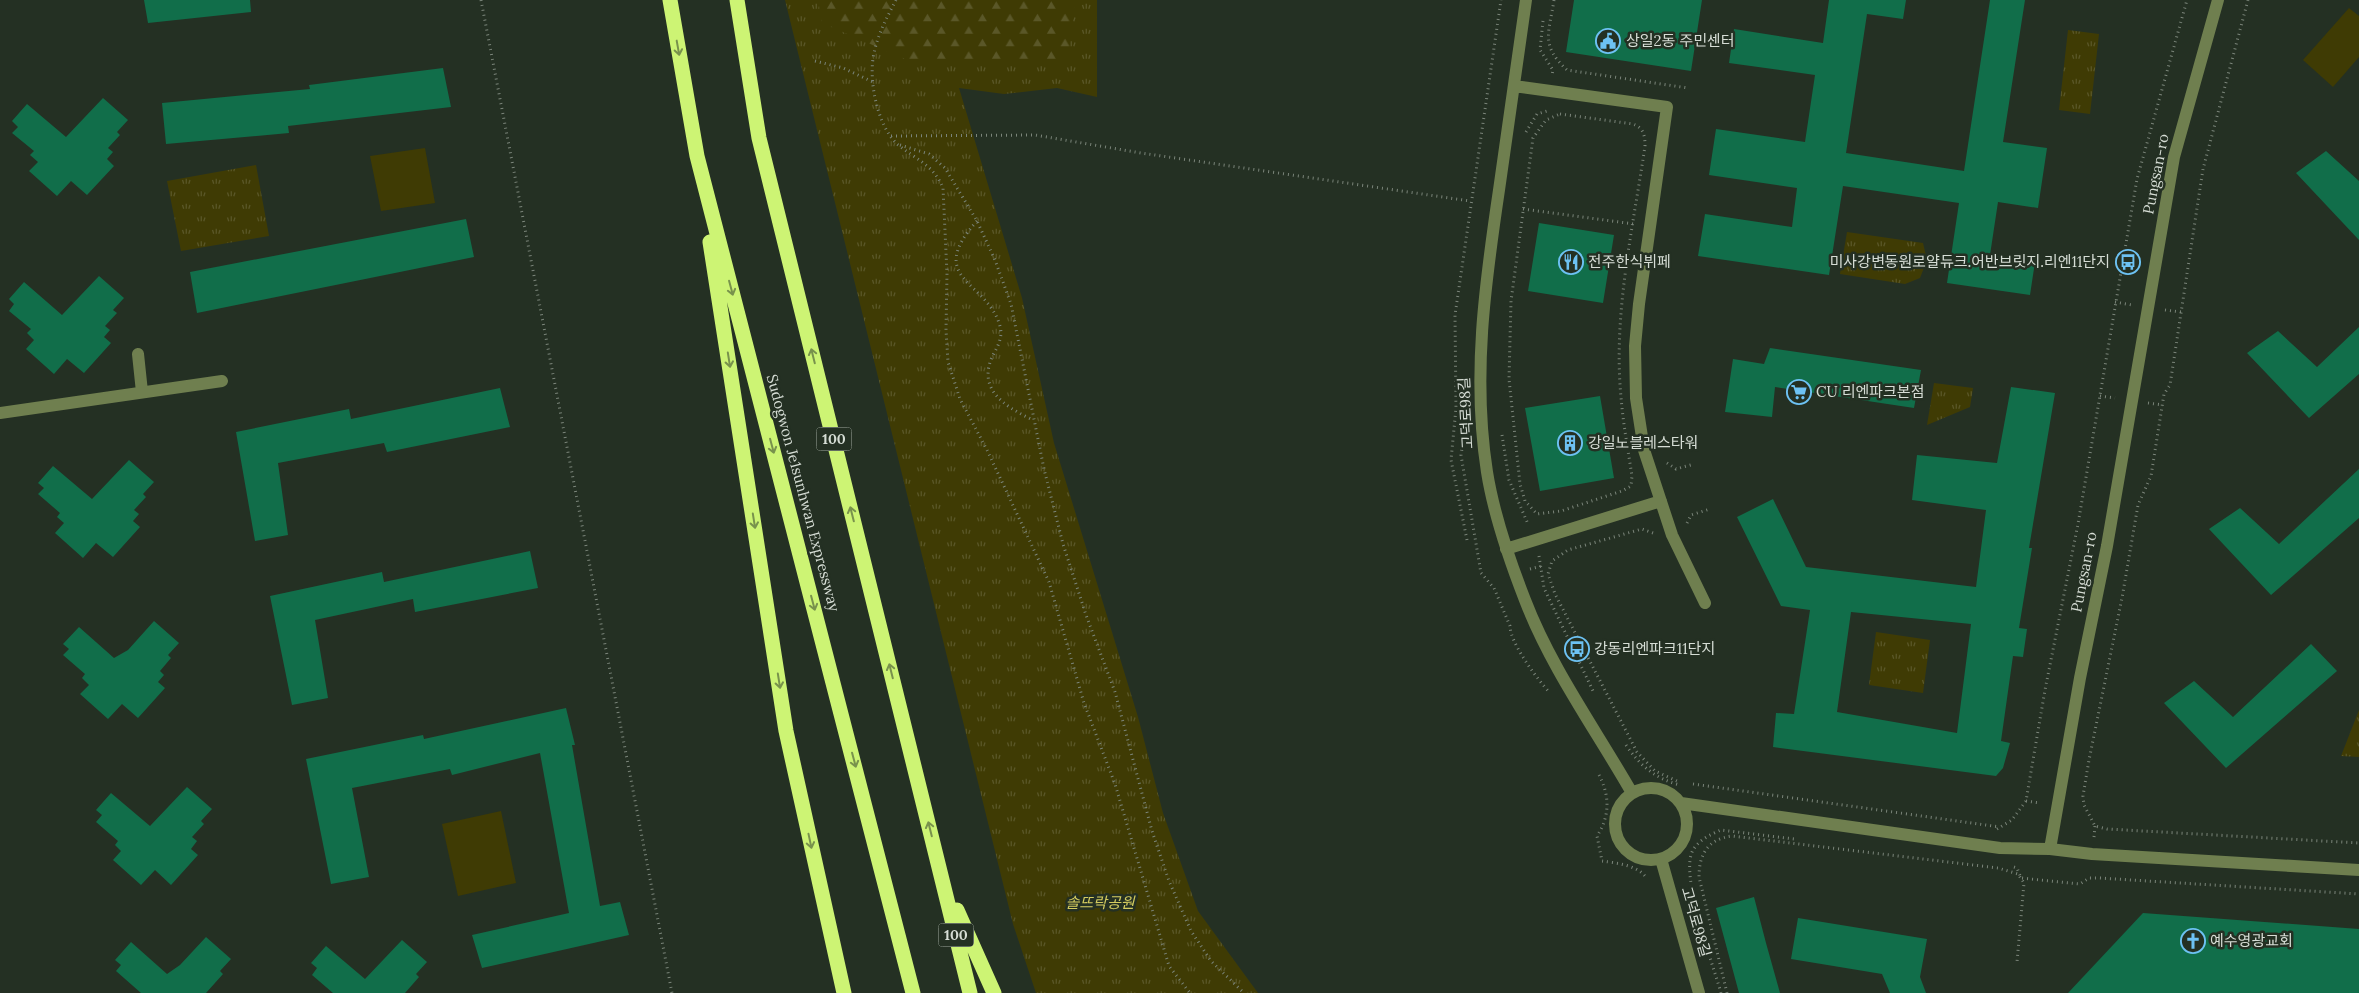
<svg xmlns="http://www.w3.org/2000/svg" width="2359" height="993" viewBox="0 0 2359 993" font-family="Lora,'Noto Sans KR',serif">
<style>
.grass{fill:url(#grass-tufts)}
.forest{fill:url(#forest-firs)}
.pitch{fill:#3f3b04}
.building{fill:#116e4a;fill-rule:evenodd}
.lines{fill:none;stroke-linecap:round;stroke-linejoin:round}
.path{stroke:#7b857a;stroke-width:3;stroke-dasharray:1 4;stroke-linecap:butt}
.minor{stroke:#6f7f4f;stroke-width:12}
.highway{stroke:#cdf474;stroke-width:15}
.oneway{stroke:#78924c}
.labels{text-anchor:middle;stroke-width:5;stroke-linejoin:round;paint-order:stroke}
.shield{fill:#243023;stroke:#a1a9a0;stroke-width:1}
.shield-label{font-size:14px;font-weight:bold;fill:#d6ddd5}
.poi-label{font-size:15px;fill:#d6ddd5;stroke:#243023;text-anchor:start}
.street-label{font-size:15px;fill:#d6ddd5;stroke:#243023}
.park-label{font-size:15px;font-style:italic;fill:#d4cc5f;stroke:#243023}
</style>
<defs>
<pattern id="grass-tufts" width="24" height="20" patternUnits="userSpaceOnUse" patternTransform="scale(1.25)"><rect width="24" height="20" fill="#3f3b04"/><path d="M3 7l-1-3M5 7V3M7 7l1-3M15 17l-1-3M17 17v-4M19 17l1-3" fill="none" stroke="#5a5728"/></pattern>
<pattern id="forest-firs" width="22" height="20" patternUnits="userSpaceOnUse" patternTransform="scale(1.25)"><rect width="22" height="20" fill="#3f3b04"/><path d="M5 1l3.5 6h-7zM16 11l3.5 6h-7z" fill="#5a5728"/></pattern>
</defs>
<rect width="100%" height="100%" fill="#243023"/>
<!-- grass -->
<path class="grass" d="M785 0H1097V97L1057 88 1004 94 959 88 1022 298 1054 443 1138 717 1163 813 1198 911 1258 993H1036L1013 924Z
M2068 30 2099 34 2090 114 2059 110Z
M256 165 269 236 181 251 167 181Z
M1847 232 1923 243 1927 260 1920 278 1905 284 1840 274Z
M1934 383 1973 388 1970 407 1927 425Z
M1876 632 1930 640 1923 693 1869 685Z
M2359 710V757L2341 756Z"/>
<!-- forest -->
<path class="forest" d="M818 0H1075L1068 60 914 63 822 23Z"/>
<!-- pitch -->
<path class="pitch" d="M2349 8 2359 16V57L2333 87 2303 60Z
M425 148 435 203 381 211 370 156Z
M501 811 516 883 458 896 442 824Z"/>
<!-- building -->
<path class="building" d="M144 0H250L251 12 148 23Z
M1574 0H1702L1691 71 1566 52Z
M1829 0H1906L1903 19 1867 14 1846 153 1964 171 1990 0H2025L2003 142 2047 148 2038 208 1998 202 1990 255 2035 262 2030 295 1947 283 1959 203 1843 186 1829 275 1698 256 1705 214 1792 227 1797 188 1709 175 1716 129 1805 142 1815 75 1729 63 1734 29 1823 43Z
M443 68 451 107 288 126 289 133 166 144 162 103 310 89 309 85Z
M103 98 128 120 117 132 120 135 108 148 113 152 107 159 114 166 87 195 71 181 57 196 29 171 38 162 30 155 34 151 12 133 18 127 12 121 27 104 66 137Z
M2326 151 2359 181V240L2296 173Z
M466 219 474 257 197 313 190 272Z
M1539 223 1614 235 1603 303 1528 291Z
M99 276 124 298 113 310 117 313 105 326 110 330 104 337 111 343 84 373 67 359 54 374 26 349 34 340 27 333 31 329 9 311 14 304 9 299 24 282 62 315Z
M2359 327V374L2309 418 2247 353 2278 331 2317 367Z
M1770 348 1921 370 1914 408 1775 387 1772 417 1725 412 1733 359 1764 364Z
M2011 387 2055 393 2029 548H2032L2019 628 2027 629 2023 657 2013 656 2001 741 2010 743 2003 768 1996 776 1773 747 1776 713 1794 714 1810 610 1781 606 1737 517 1773 499 1806 567 1976 587 1986 510 1912 500 1917 455 1997 463ZM1851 612 1971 624 1957 733 1837 712Z
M500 388 510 427 387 452 384 443 278 463 288 535 255 541 236 432 349 409 351 419Z
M1600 396 1614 478 1540 491 1525 408Z
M129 460 154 482 143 494 146 497 134 510 139 514 133 521 140 527 113 557 96 543 83 558 55 533 64 523 57 517 60 513 38 494 44 488 38 483 53 466 92 499Z
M2359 469V518L2271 595 2209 529 2240 508 2279 544Z
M530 551 538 588 415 612 413 599 315 620 328 698 292 705 270 596 382 572 384 582Z
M154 621 179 643 168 655 171 658 160 671 164 675 158 682 165 688 138 718 122 704 108 719 80 694 89 685 82 678 85 674 63 655 69 649 63 644 79 627 114 658 128 650Z
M2311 644 2337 671 2226 768 2164 703 2194 681 2233 717Z
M566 708 575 745H572L600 906 620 902 629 935 482 968 472 935 569 913 540 753 452 775 450 769 352 788 369 877 331 884 306 759 423 735 424 739Z
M187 787 212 809 201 821 204 824 192 837 197 841 191 849 198 855 171 885 155 870 141 885 113 860 121 851 115 845 118 841 96 822 102 815 96 810 111 793 150 826Z
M1754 897 1766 943 1780 993H1739L1716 908Z
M2143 913 2359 929V993H2068Z
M1798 918 1927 939 1920 977 1926 993H1890L1882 974 1791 959Z
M206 937 231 959 220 971 223 974 206 993H141L116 971 121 965 115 960 131 942 167 974 180 965Z
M402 940 427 962 416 974 419 977 405 993H333L312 975 317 968 311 963 326 946 365 979Z"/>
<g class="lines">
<!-- path -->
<path class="path" d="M481 0 672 993
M896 0C887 17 878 34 874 53 868 79 877 125 897 144 915 159 934 165 943 188L947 274 946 330 948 362 960 399 987 450 1049 582 1084 703 1115 784 1169 966 1190 993
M1554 0C1549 33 1540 45 1567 70L1688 88
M2248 0 2203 169 2170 385 2164 394 2151 476 2138 505 2122 598 2089 760 2083 796 2084 805 2095 826 2107 829 2359 843
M1543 21 1540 50 1553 70 1552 75
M815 61 843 68 873 82
M1560 114 1633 124C1644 128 1645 136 1645 146 1633 228 1613 314 1621 397 1623 423 1628 450 1632 476L1631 486 1622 491 1561 511 1537 514 1525 501 1520 484 1509 379 1511 301 1533 138 1546 120Z
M1526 132 1537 114 1547 111 1548 108
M891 136 1035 135 1141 153 1470 201
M900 145 929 154 945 168 977 221 995 260 1011 304 1044 469 1063 544 1086 615 1115 692 1152 831 1169 881 1191 931 1211 961 1244 993
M1523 209 1634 224
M977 221C924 280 987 280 1000 326 1003 337 998 346 993 355 976 390 1006 407 1033 420
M2115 302 2132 305
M2165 310 2181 312
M2100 396 2115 398
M2148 403 2163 405
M1464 435 1461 455 1481 573 1494 588 1510 626C1510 643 1538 680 1550 693
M1502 435 1509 480 1528 524
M1667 463 1676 469 1694 464
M1687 523 1691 515 1710 509
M1653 533 1642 529 1568 550 1552 561 1548 574 1555 594 1637 752 1655 771 1677 781
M1467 540 1451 460 1456 408 1455 315 1501 0
M1539 556 1544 588 1594 693
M1530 569 1542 566
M1626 745C1640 766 1656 779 1680 785
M1599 775C1610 796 1610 816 1597 836L1602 861C1616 863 1639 865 1647 879
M1693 784 2000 827
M2026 801 2040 803
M1997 829 2012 820 2026 801 2045 690 2078 524 2137 179 2187 0
M2094 837 2095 826
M2014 867 2017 868 2021 878 2080 884 2089 878H2099L2359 894
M1721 993C1713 964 1679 874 1693 850 1699 840 1711 834 1721 830L1794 839
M1727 993 1699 877C1699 854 1708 839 1732 836L1998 868 2018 874 2024 883 2017 962"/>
<!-- minor -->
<path class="minor" d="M1526 0C1517 63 1508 127 1499 190 1485 284 1472 377 1487 472 1494 516 1509 559 1525 600 1551 668 1596 730 1632 793
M1514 86 1667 107 1639 304 1635 346 1636 398 1644 450 1672 535 1705 603
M138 354 142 392
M0 413 222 381
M1506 549 1661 501
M1615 824a36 36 0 1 1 72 0a36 36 0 1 1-72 0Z
M1681 803 2000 848 2050 849 2092 854 2359 870
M2050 849 2080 678 2107 546 2174 157 2218 0
M1661 859 1699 993"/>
<!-- highway -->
<path class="highway" d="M670 0 697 156 913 993
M737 0 759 138 970 993
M710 242 786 731 844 993
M957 910 994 993"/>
</g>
<!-- one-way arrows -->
<defs><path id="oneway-shaft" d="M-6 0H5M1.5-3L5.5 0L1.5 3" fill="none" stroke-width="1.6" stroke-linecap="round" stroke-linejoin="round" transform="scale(1.25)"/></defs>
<g class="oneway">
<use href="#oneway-shaft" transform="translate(678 48) rotate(80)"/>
<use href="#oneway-shaft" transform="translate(731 288) rotate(75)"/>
<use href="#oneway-shaft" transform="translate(813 356) rotate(-104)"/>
<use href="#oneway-shaft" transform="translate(729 360) rotate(81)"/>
<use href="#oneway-shaft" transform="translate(772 446) rotate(75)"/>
<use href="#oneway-shaft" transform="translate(852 514) rotate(-104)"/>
<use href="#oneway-shaft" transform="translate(754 521) rotate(81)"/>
<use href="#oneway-shaft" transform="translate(813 603) rotate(75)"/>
<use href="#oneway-shaft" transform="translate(891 671) rotate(-104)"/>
<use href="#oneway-shaft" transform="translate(779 681) rotate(81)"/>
<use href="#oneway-shaft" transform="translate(854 760) rotate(75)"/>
<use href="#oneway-shaft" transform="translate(930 829) rotate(-104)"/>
<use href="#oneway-shaft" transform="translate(810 841) rotate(78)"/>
</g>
<!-- icons -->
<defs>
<symbol id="civic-ring" viewBox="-11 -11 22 22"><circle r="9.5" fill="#243023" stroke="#6dc2f3" stroke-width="1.5"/><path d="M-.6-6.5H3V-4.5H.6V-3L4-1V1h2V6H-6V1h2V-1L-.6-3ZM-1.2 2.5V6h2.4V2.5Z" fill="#6dc2f3"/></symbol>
<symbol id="restaurant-ring" viewBox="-11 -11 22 22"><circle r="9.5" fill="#243023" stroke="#6dc2f3" stroke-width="1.5"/><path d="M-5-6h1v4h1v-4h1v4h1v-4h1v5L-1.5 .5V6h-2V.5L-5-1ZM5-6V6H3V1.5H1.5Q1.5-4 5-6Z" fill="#6dc2f3"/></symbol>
<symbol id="bus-ring" viewBox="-11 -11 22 22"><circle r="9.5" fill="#243023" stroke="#6dc2f3" stroke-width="1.5"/><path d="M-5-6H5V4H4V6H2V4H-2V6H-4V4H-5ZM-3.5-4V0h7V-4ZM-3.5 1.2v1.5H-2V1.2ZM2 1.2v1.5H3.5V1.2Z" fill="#6dc2f3"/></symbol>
<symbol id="supermarket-ring" viewBox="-11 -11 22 22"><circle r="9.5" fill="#243023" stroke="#6dc2f3" stroke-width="1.5"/><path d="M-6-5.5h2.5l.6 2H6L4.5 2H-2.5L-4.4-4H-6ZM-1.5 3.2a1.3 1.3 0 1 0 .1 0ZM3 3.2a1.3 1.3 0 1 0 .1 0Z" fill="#6dc2f3"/></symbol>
<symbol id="building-ring" viewBox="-11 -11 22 22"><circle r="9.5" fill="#243023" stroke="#6dc2f3" stroke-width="1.5"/><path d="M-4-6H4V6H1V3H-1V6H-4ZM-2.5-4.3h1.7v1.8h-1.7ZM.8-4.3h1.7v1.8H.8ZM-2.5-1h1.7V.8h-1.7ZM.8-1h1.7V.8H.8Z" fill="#6dc2f3"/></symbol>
<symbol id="church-ring" viewBox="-11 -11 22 22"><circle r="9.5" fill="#243023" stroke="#6dc2f3" stroke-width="1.5"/><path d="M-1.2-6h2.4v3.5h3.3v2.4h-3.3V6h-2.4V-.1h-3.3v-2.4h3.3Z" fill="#6dc2f3"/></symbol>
</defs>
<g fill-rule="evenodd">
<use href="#civic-ring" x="1594" y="27" width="28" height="28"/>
<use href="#restaurant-ring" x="1557" y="248" width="28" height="28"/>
<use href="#bus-ring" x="2114" y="248" width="28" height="28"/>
<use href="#supermarket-ring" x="1785" y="378" width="28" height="28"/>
<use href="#building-ring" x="1556" y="429" width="28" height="28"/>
<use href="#bus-ring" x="1563" y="635" width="28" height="28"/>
<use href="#church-ring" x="2179" y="927" width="28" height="28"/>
</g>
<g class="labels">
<!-- shield labels -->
<g class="shield">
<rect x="816.5" y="427.5" width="35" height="23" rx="4"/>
<rect x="938.5" y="923.5" width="35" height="23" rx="4"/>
</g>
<g class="shield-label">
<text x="834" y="444">100</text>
<text x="956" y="940">100</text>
</g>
<!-- poi labels -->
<g class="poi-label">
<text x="1626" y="46">상일2동 주민센터</text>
<text x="1588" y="267">전주한식뷔페</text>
<text x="2110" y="267" text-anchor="end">미사강변동원로얄듀크.어반브릿지.리엔11단지</text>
<text x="1816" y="397">CU 리엔파크본점</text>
<text x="1588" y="448">강일노블레스타워</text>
<text x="1594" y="654">강동리엔파크11단지</text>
<text x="2210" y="946">예수영광교회</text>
</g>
<!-- street labels -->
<g class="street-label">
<text transform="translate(2156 174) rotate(-79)" y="5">Pungsan-ro</text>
<text transform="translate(1466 413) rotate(-93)" y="5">고덕로98길</text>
<text transform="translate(803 493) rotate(75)" y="5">Sudogwon Je1sunhwan Expressway</text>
<text transform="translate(2084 572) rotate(-79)" y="5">Pungsan-ro</text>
<text transform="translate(1696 922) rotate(74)" y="5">고덕로98길</text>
</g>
<!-- park labels -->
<g class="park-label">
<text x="1100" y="908">솔뜨락공원</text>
</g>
</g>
</svg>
